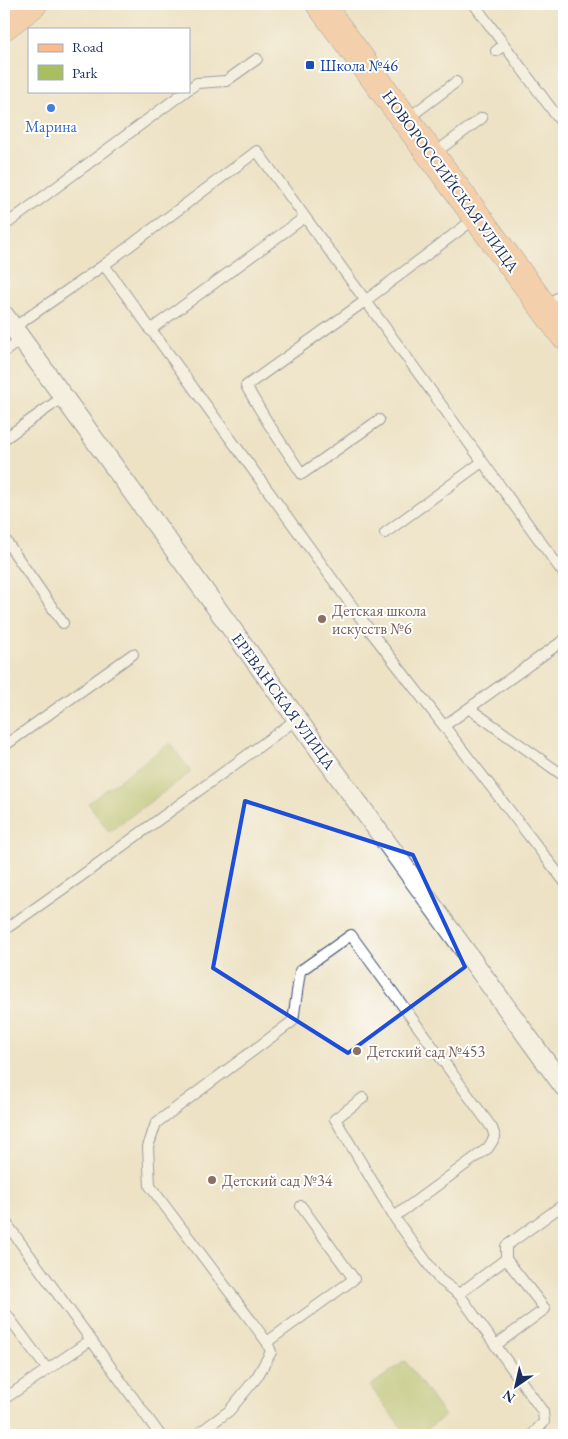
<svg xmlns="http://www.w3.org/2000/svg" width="568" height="1439" viewBox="0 0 568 1439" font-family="'EB Garamond',serif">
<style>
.green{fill:#a9bd61;stroke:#627660}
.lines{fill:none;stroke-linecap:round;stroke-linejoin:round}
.service-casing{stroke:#3a4a6d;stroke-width:12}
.minor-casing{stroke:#3a4a6d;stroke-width:21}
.primary-casing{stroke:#3a4a6d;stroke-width:29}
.service{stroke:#fff;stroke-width:10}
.minor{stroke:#fff;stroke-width:19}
.primary{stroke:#fabb8c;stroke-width:28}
.marked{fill:none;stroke:#1d4ed8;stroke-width:4;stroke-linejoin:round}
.transit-dot{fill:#1a4fb4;stroke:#fff;stroke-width:2}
.shop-dot{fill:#3f7fe0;stroke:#fff;stroke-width:2}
.education-dot{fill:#8d6e63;stroke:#fff;stroke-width:2}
.labels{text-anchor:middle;stroke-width:4;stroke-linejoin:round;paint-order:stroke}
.transit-label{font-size:16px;fill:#164399;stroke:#fff;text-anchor:start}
.shop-label{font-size:16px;fill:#366cbe;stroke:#fff}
.street-label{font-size:16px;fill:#1b2f5e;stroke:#fff}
.education-label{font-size:16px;fill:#785e54;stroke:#fff;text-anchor:start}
</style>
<rect width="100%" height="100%" fill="#fff"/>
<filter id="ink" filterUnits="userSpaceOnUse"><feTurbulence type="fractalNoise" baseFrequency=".02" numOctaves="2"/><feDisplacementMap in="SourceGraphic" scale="10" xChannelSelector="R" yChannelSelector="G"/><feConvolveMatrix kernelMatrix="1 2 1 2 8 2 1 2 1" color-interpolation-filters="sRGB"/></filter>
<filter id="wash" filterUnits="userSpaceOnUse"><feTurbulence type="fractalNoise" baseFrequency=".0096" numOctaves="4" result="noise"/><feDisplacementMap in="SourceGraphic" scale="20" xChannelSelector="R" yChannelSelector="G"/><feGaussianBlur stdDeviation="1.12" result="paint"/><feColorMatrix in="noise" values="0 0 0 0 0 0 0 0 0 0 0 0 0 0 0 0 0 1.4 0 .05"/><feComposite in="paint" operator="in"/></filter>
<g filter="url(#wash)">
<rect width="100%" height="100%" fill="#ede2c4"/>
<!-- green -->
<path class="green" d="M170 743 191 772 109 832 88 803Z
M405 1361 445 1416 419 1435H407L370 1386Z"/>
</g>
<g filter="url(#ink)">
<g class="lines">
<defs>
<path id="service" d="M474 4 564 126
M496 51 504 45
M189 89 197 83 226 81 257 59
M407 119 456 82
M432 155 482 118
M4 226 186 91
M104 265 368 628 564 881
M545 307 564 293
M13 328 104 265 257 151 564 574
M150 330 305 217
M4 352 21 339
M379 420 302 474 268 423 246 386 365 301 477 217
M4 439 63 397
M385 533 482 462
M4 538 63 623
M470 709 564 776
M444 726 564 640
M4 746 133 654
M4 930 77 879 297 719
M363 1098 335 1119 394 1217
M4 1220 160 1435
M4 1311 47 1369
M267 1342 354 1279 301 1206
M496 1345 545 1309 506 1259
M4 1399 91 1340
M196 1435 229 1411 257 1377 271 1352 267 1342 150 1186 148 1147 156 1123 293 1021 300 971 351 935 492 1128 495 1137 488 1148 394 1217 439 1279 459 1294
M532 1435 544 1422 543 1412 459 1294 506 1259V1246L564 1204"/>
<path id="minor" d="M4 315 564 1087"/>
<path id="primary" d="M320 4 564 335
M4 26 33 4"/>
</defs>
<!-- service casing -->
<use href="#service" class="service-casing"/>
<!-- minor casing -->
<use href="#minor" class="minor-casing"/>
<!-- primary casing -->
<use href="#primary" class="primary-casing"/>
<!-- service -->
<use href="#service" class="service"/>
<!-- minor -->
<use href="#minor" class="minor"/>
<!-- primary -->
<use href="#primary" class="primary"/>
</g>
</g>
<!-- marked area -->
<path d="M0 0H568V1439H0ZM245 801 413 855 465 967 348 1053 213 968Z" fill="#ede2c4" fill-opacity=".55" fill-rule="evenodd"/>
<path class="marked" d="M245 801 413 855 465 967 348 1053 213 968Z"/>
<!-- markers -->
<rect class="transit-dot" x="305" y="60" width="10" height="10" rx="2.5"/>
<circle class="shop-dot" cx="51" cy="108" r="5"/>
<g class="education-dot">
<circle cx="322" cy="619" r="5"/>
<circle cx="357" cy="1051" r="5"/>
<circle cx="212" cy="1180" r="5"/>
</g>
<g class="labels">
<!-- transit labels -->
<g class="transit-label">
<text x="320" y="71">Школа №46</text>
</g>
<!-- shop labels -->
<g class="shop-label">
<text x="51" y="132">Марина</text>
</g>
<!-- street labels -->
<g class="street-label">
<text transform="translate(451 181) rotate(54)" y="6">НОВОРОССИЙСКАЯ УЛИЦА</text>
<text transform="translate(284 701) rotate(54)" y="6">ЕРЕВАНСКАЯ УЛИЦА</text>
</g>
<!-- education labels -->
<g class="education-label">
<text x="332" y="616">Детская школа<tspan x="332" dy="18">искусств №6</tspan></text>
<text x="367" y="1057">Детский сад №453</text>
<text x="222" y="1186">Детский сад №34</text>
</g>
</g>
<!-- margin -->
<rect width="568" height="1439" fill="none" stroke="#fff" stroke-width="20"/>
<!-- legend -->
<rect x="28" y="28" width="162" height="65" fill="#ffffff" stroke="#a4acbf"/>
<rect x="38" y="44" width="25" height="8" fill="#fabb8c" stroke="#a4acbf"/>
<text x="72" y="52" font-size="15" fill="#1b2f5e">Road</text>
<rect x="38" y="65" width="25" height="15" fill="#a9bd61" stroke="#a4acbf"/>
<text x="72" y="78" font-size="15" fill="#1b2f5e">Park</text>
<!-- north arrow -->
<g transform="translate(516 1386) rotate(214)" stroke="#ffffff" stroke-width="4" paint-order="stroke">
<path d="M0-4L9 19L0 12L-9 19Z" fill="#1b2f5e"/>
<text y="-8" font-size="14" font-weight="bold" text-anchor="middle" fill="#1b2f5e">N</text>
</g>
</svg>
